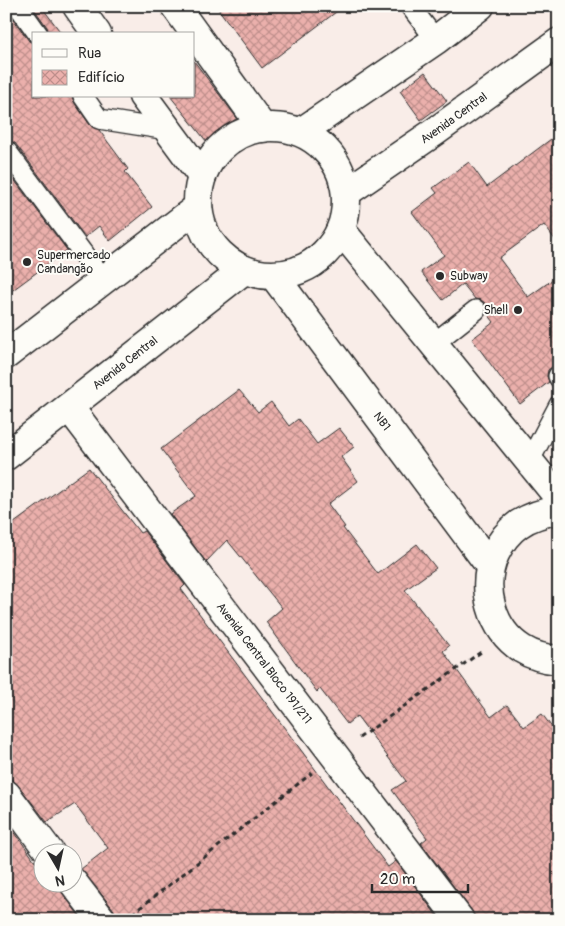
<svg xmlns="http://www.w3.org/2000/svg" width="565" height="926" viewBox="0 0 565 926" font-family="Pangolin,sans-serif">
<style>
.building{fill:url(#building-cross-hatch);stroke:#2b2b2b}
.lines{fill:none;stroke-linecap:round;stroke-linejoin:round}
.service-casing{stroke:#2b2b2b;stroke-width:22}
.minor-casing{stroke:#2b2b2b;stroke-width:31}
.tertiary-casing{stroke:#2b2b2b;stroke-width:31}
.path{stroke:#2b2b2b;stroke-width:3;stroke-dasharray:5 4;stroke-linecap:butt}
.service{stroke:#fdfcf7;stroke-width:19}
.minor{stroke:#fdfcf7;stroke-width:28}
.tertiary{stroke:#fdfcf7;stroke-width:28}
.poi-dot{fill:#2b2b2b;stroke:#fdfcf7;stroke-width:2}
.labels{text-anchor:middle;stroke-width:4;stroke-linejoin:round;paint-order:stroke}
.street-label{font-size:12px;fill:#2b2b2b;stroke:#fdfcf7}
.poi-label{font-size:12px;fill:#2b2b2b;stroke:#fdfcf7;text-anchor:start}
</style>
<defs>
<pattern id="building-cross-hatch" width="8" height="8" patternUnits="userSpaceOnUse" patternTransform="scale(1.25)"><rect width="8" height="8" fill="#ebb0ac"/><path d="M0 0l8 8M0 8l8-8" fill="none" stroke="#bf8f8c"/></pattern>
</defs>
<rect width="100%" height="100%" fill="#f9ede8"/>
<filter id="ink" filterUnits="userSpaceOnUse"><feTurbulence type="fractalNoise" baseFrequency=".02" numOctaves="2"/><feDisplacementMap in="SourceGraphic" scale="10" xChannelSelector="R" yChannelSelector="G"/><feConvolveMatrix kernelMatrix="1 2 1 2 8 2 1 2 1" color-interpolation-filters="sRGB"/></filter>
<g filter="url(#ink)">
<!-- building -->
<path class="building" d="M6 6 9 13 29 41 34 44V96H72L74 102 90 125 99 130 128 169 125 172 152 207 110 241 99 226 85 237 15 143 6 139Z
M32 6H41L62 34H49L47 27Z
M216 6H344L262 68Z
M194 61 237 118 207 142 170 96H194Z
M425 72 447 101 421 120 400 91Z
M559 133V245L544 225 499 258 528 297 559 275V365L553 366 548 370 547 376 549 382 520 404 472 339 494 322 487 313 485 303 481 300 475 299 463 284 443 300 421 272 444 255 412 212 437 193 433 188 469 162 487 187Z
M6 169 67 250 6 295Z
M239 390 258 412 271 402 289 426 298 419 317 444 339 428 354 447 341 457 358 481 328 504 345 527 343 528 378 574 417 544 436 568 405 590 449 646 443 651 491 717 507 705 524 727 542 714 559 737V920H475L472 911 421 843 427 838 392 790 406 781 357 716 347 724 320 689 317 692 266 622 282 608 227 540 206 562 170 514 196 496 161 449Z
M89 468 140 533 144 531 185 585 181 589 388 867 396 861 440 920H117L114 910 81 869 108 848 75 804 47 822 18 785 13 780 6 779V529Z
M6 820 42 871V884H52L55 888 58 886 82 920H6Z"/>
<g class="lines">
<defs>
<path id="service" d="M18 6 38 34
M410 6 436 40
M83 96 99 119 168 130
M6 150 103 280
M433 344 476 310
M558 376 559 378
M529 462 559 405"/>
<g id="minor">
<path id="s1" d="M69 407 460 920"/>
<path d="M6 794 51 854"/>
<path d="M72 881 102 920"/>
</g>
<g id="tertiary">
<path d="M77 6 97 34"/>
<path d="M175 6 263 128"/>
<path d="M143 96 202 176"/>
<circle cx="272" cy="201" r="74"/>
<path d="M301 132 436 40 480 6"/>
<path id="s2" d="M347 192 436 131 559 42"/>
<path d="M341 230 559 498"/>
<path id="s3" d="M274 276 490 566"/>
<path d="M6 355 198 207"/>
<path id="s4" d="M6 456 244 270"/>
<path d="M559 510C545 512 531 516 519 524 509 531 500 543 495 554 480 587 491 629 522 649 533 656 546 659 559 660"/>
</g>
</defs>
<!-- service casing -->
<use href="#service" class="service-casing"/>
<!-- minor casing -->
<use href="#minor" class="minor-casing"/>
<!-- tertiary casing -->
<use href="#tertiary" class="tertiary-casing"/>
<!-- path -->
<path class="path" d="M359 738 481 652
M132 914 312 773"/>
<!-- service -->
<use href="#service" class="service"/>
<!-- minor -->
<use href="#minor" class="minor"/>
<!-- tertiary -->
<use href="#tertiary" class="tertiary"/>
</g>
</g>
<!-- markers -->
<g class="poi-dot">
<circle cx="27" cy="262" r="5"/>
<circle cx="440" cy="276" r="5"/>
<circle cx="518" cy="310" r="5"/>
</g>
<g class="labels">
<!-- street labels -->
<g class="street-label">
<text dy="4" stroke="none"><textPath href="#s2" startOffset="130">Avenida Central</textPath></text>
<text dy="4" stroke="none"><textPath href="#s4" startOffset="151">Avenida Central</textPath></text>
<text dy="4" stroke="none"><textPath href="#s3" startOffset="181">NB1</textPath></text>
<text dy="4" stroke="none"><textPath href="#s1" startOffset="322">Avenida Central Bloco 191/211</textPath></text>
</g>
<!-- poi labels -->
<g class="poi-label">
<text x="37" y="259">Supermercado<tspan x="37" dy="14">Candangão</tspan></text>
<text x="450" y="280">Subway</text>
<text x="508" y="314" text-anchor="end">Shell</text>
</g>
</g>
<!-- margin -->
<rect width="565" height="926" fill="none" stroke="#fdfcf7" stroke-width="25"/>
<rect x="12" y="12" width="540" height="901" fill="none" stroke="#2b2b2b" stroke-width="2" filter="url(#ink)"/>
<!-- legend -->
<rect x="32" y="32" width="162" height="65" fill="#fdfcf7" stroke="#a9a8a5"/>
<rect x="42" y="49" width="25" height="8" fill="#fdfcf7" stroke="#a9a8a5"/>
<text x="78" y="58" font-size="15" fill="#2b2b2b">Rua</text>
<rect x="42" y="70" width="25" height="15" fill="url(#building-cross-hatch)" stroke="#a9a8a5"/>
<text x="78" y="82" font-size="15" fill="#2b2b2b">Edifício</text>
<!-- north arrow -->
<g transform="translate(58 868) rotate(171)"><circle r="24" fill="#fdfcf7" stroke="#a9a8a5"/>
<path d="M0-4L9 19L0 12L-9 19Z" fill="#2b2b2b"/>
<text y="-8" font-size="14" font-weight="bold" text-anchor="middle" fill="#2b2b2b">N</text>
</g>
<!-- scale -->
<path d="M372 884v8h96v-8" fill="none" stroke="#2b2b2b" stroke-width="2.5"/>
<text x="380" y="884" font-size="15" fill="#2b2b2b" stroke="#fdfcf7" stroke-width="4" paint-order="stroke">20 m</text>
</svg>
